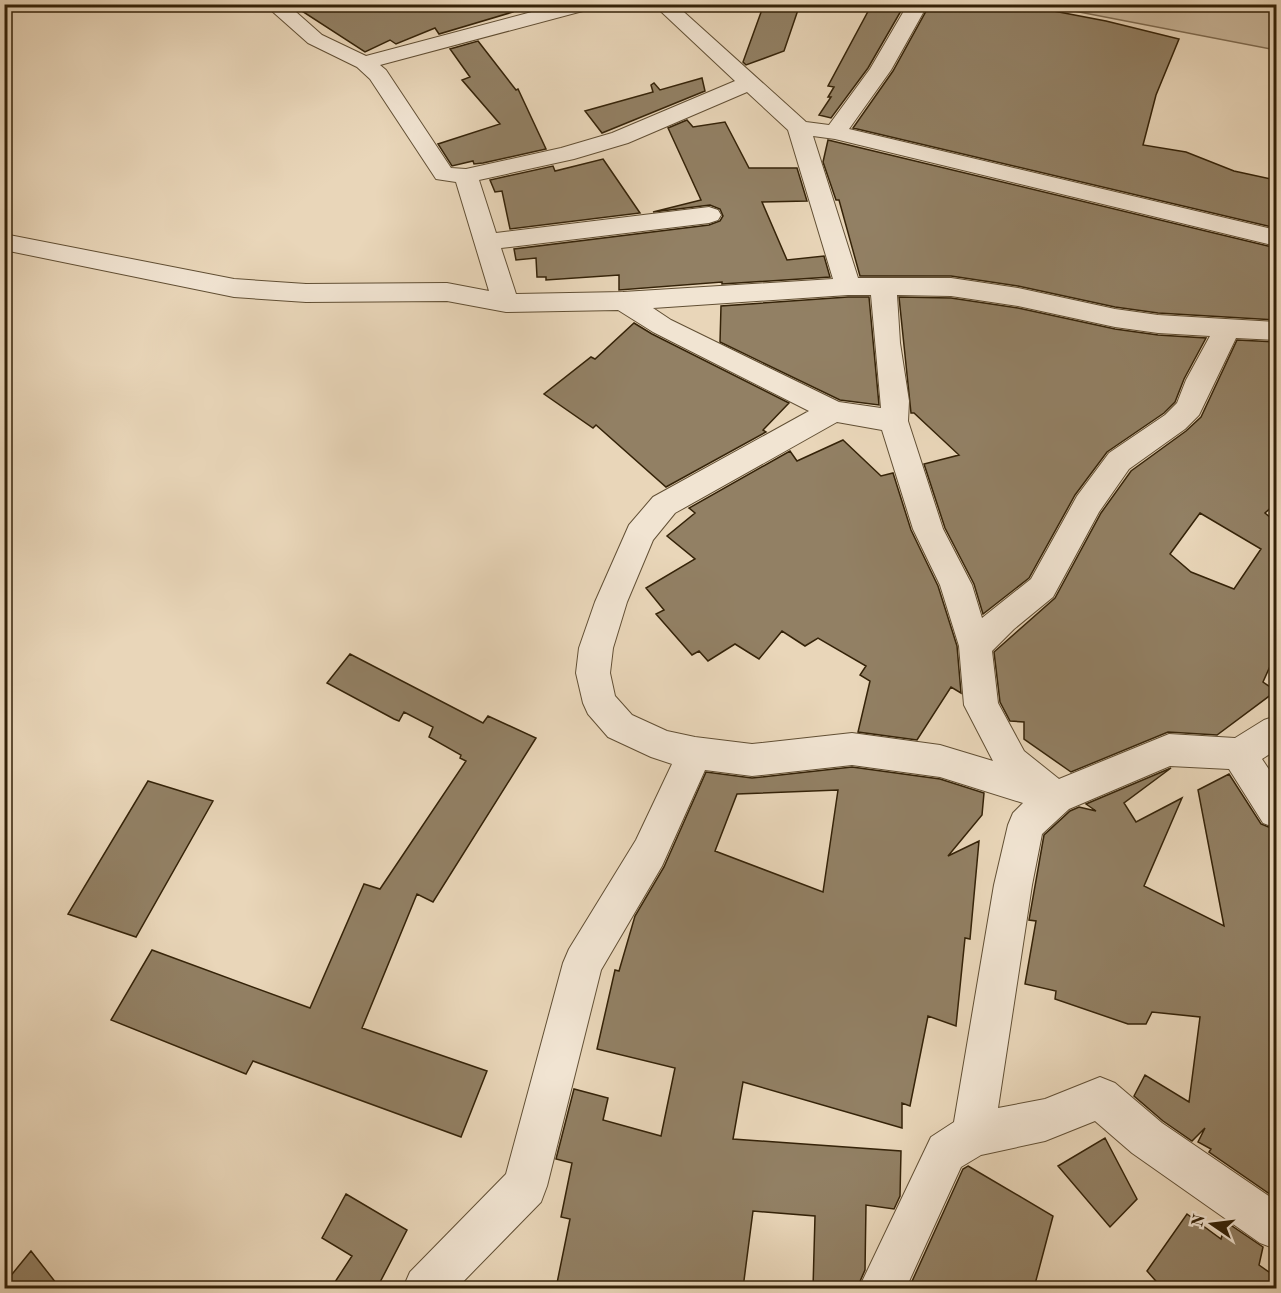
<svg xmlns="http://www.w3.org/2000/svg" width="1281" height="1293" viewBox="0 0 1281 1293" font-family="'Old Standard TT',serif">
<style>
.green{fill:#cab79b;stroke:#7f6c52;stroke-width:1.5}
.building{fill:#928064;stroke:#342208;stroke-width:1.5;fill-rule:evenodd}
.lines{fill:none;stroke-linecap:round;stroke-linejoin:round}
.street-casing{stroke:#614f34;stroke-width:2}
.street{fill:#f1e4d2;fill-rule:evenodd}
</style>
<rect width="100%" height="100%" fill="#e9d6b9"/>
<filter id="stains"><feTurbulence type="fractalNoise" baseFrequency=".00333" numOctaves="4"/><feColorMatrix values="0 0 0 0 .2 0 0 0 0 .09 0 0 0 0 .02 0 0 0 .5 -.17"/></filter>
<radialGradient id="worn" r=".72"><stop offset=".6" stop-color="#630" stop-opacity="0"/><stop offset="1" stop-color="#630" stop-opacity=".3"/></radialGradient>
<!-- green -->
<path class="green" d="M1043 5H1276V50Z"/>
<!-- building -->
<path class="building" d="M291 4H512L513 12 439 34 435 28 396 44 390 40 365 52Z
M764 4H800L784 51 746 65 743 62Z
M872 4H905L868 68 831 118 819 115 831 97H828L834 87 828 86Z
M930 4H1017L1106 21 1179 39 1156 95 1143 145 1186 152 1234 171 1276 180V228L853 128 893 71Z
M478 41 516 90 518 89 546 149 483 163 474 164 473 161 452 166 438 144 500 124 462 80 470 77 450 49Z
M702 78 705 91 602 133 585 111 653 92 651 85 654 83 660 90Z
M687 120 693 127 725 122 749 168H797L807 201 762 202 787 260 824 256 830 277 722 284V282L619 290V275L546 280V277H537L536 258 516 260 514 249 709 225 720 221 723 216 720 209 710 205 653 212 701 200 668 128Z
M828 140 1276 248V320L1158 313 1115 307 1018 286 951 276H860L839 200H836L823 162Z
M603 159 640 213 510 229 502 191 495 192 490 180 553 166 555 171Z
M848 297H869L879 405 840 400 720 342 721 306Z
M899 297 951 298 1018 308 1115 329 1158 335 1206 338 1184 379 1175 402 1164 413 1107 452 1075 495 1029 578 983 614 974 584 945 528 924 464 959 455 914 413H911Z
M634 323 652 334 789 403 763 430 766 432 666 487 596 425 593 428 544 394 591 357 595 359Z
M1237 340 1276 342V503L1265 513 1272 519 1275 527 1276 525V653L1263 682 1276 691 1217 735 1168 732 1071 772 1024 739V722L1010 721 1000 702 994 652 1055 598 1101 513 1131 471 1186 431 1201 417ZM1200 513 1261 549 1234 589 1191 572 1170 554Z
M843 440 881 476 893 473 911 530 938 586 957 646 961 693 951 687 917 740 858 732 870 681 860 675 866 666 818 638 805 646 782 631 759 659 735 644 708 661 699 651 692 655 656 614 664 610 646 588 695 559 667 536 695 513 689 508 790 451 797 461Z
M350 654 483 723 488 716 536 738 433 902 417 894 362 1028 487 1071 461 1137 253 1061 246 1074 111 1020 152 950 310 1008 364 884 380 889 466 761 460 758 461 755 429 737 433 727 404 712 399 721 394 719 327 683Z
M852 767 940 779 984 793 982 815 948 856 979 841 970 939 965 938 956 1026 928 1016 910 1106 902 1103V1128L743 1082 733 1139 901 1151 900 1196 894 1209 866 1205 865 1270 857 1288H813L815 1216 753 1211 743 1288H556L570 1219 561 1217 572 1163 556 1159 574 1089 608 1098 603 1120 661 1136 675 1068 597 1049 615 970 619 971 635 916 664 867 706 772 752 778ZM838 790 823 892 715 851 737 794Z
M1171 768 1124 803 1136 822 1182 798 1144 886 1224 926 1198 790 1229 774 1261 824 1276 830V1188L1274 1197 1209 1152 1211 1149 1198 1142 1205 1128 1192 1141 1163 1121 1134 1096 1145 1075 1189 1102 1200 1017 1152 1012 1146 1024H1128L1055 999 1056 991 1025 984 1036 921 1029 920 1044 835 1070 811 1079 807 1096 811 1086 804Z
M148 781 213 801 136 937 68 914Z
M1105 1138 1137 1199 1110 1227 1058 1166Z
M968 1166 1053 1216 1034 1288H909L963 1169Z
M346 1194 407 1230 377 1288H331L352 1256 322 1238Z
M1187 1214 1221 1239 1226 1222 1263 1247 1259 1265 1276 1277V1288H1162L1147 1271Z
M31 1251 60 1288H4V1284Z"/>
<g class="lines">
<defs>
<path id="street" d="M264 4H287L322 35 366 56 562 4H597L594 8 380 65 386 70 451 168 466 169 561 148 612 133 735 81 653 4H675L806 122 829 125 870 69 908 4H928L891 70 849 129 1276 230V246L835 139 813 136 858 278H951L1018 288 1115 309 1158 315 1276 322V340L1236 338 1199 415 1185 429 1129 469 1099 512 1053 597 1014 629 992 651 998 703 1024 751 1059 779 1169 734 1235 738 1264 720 1276 716V750L1262 759 1276 780V828L1263 823 1229 769 1170 766 1069 809 1042 834 1032 885 998 1108 1045 1099 1100 1077 1115 1083 1162 1123 1276 1201V1249L1260 1243 1132 1153 1095 1121 1045 1141 981 1155 961 1167 906 1288H859L931 1137 954 1122 994 885 1008 825 1013 813 1023 803 940 777 852 765 752 776 705 770 662 866 601 970 547 1186 541 1202 457 1288H403L410 1272 506 1174 563 963 569 949 636 840 672 764 651 757 608 737 588 714 583 703 576 673 579 648 595 602 629 525 653 497 809 411 653 332 618 310 506 312 447 301 306 302 234 297 4 250V234L234 279 306 284 447 283 489 291 456 182 436 179 370 79 357 67 308 43ZM747 92 788 130 833 279 623 292 516 294 501 248 709 223 718 220 721 215 718 210 709 207 496 233 479 180 574 159 628 143ZM848 295H871L881 408 839 402 671 320 653 308ZM897 295 951 296 1018 306 1115 327 1158 333 1210 336 1186 380 1177 403 1165 415 1109 453 1077 496 1031 579 982 618 972 585 943 529 908 421 909 401 900 343ZM837 422 882 430 913 529 940 585 959 646 964 705 993 761 940 745 852 733 752 744 695 737 667 731 632 715 615 696 610 673 613 648 627 602 653 540 675 513Z"/>
</defs>
<!-- street casing -->
<use href="#street" class="street-casing"/>
<!-- street -->
<use href="#street" class="street"/>
</g>
<!-- margin -->
<rect width="1281" height="1293" fill="none" stroke="#e9d6b9" stroke-width="24"/>
<rect x="6" y="6" width="1269" height="1281" fill="none" stroke="#342208" stroke-width="3"/>
<rect x="12" y="12" width="1257" height="1269" fill="none" stroke="#342208" stroke-width="1.5"/>
<!-- north arrow -->
<g transform="translate(1212 1224) rotate(284)" stroke="#f1e4d2" stroke-width="4.5" paint-order="stroke">
<path d="M0-4.5L10 22L0 15L-10 22Z" fill="#342208"/>
<text y="-9" font-size="16" font-weight="bold" text-anchor="middle" fill="#342208">N</text>
</g>
<rect width="100%" height="100%" filter="url(#stains)"/>
<rect width="100%" height="100%" fill="url(#worn)"/>
</svg>
